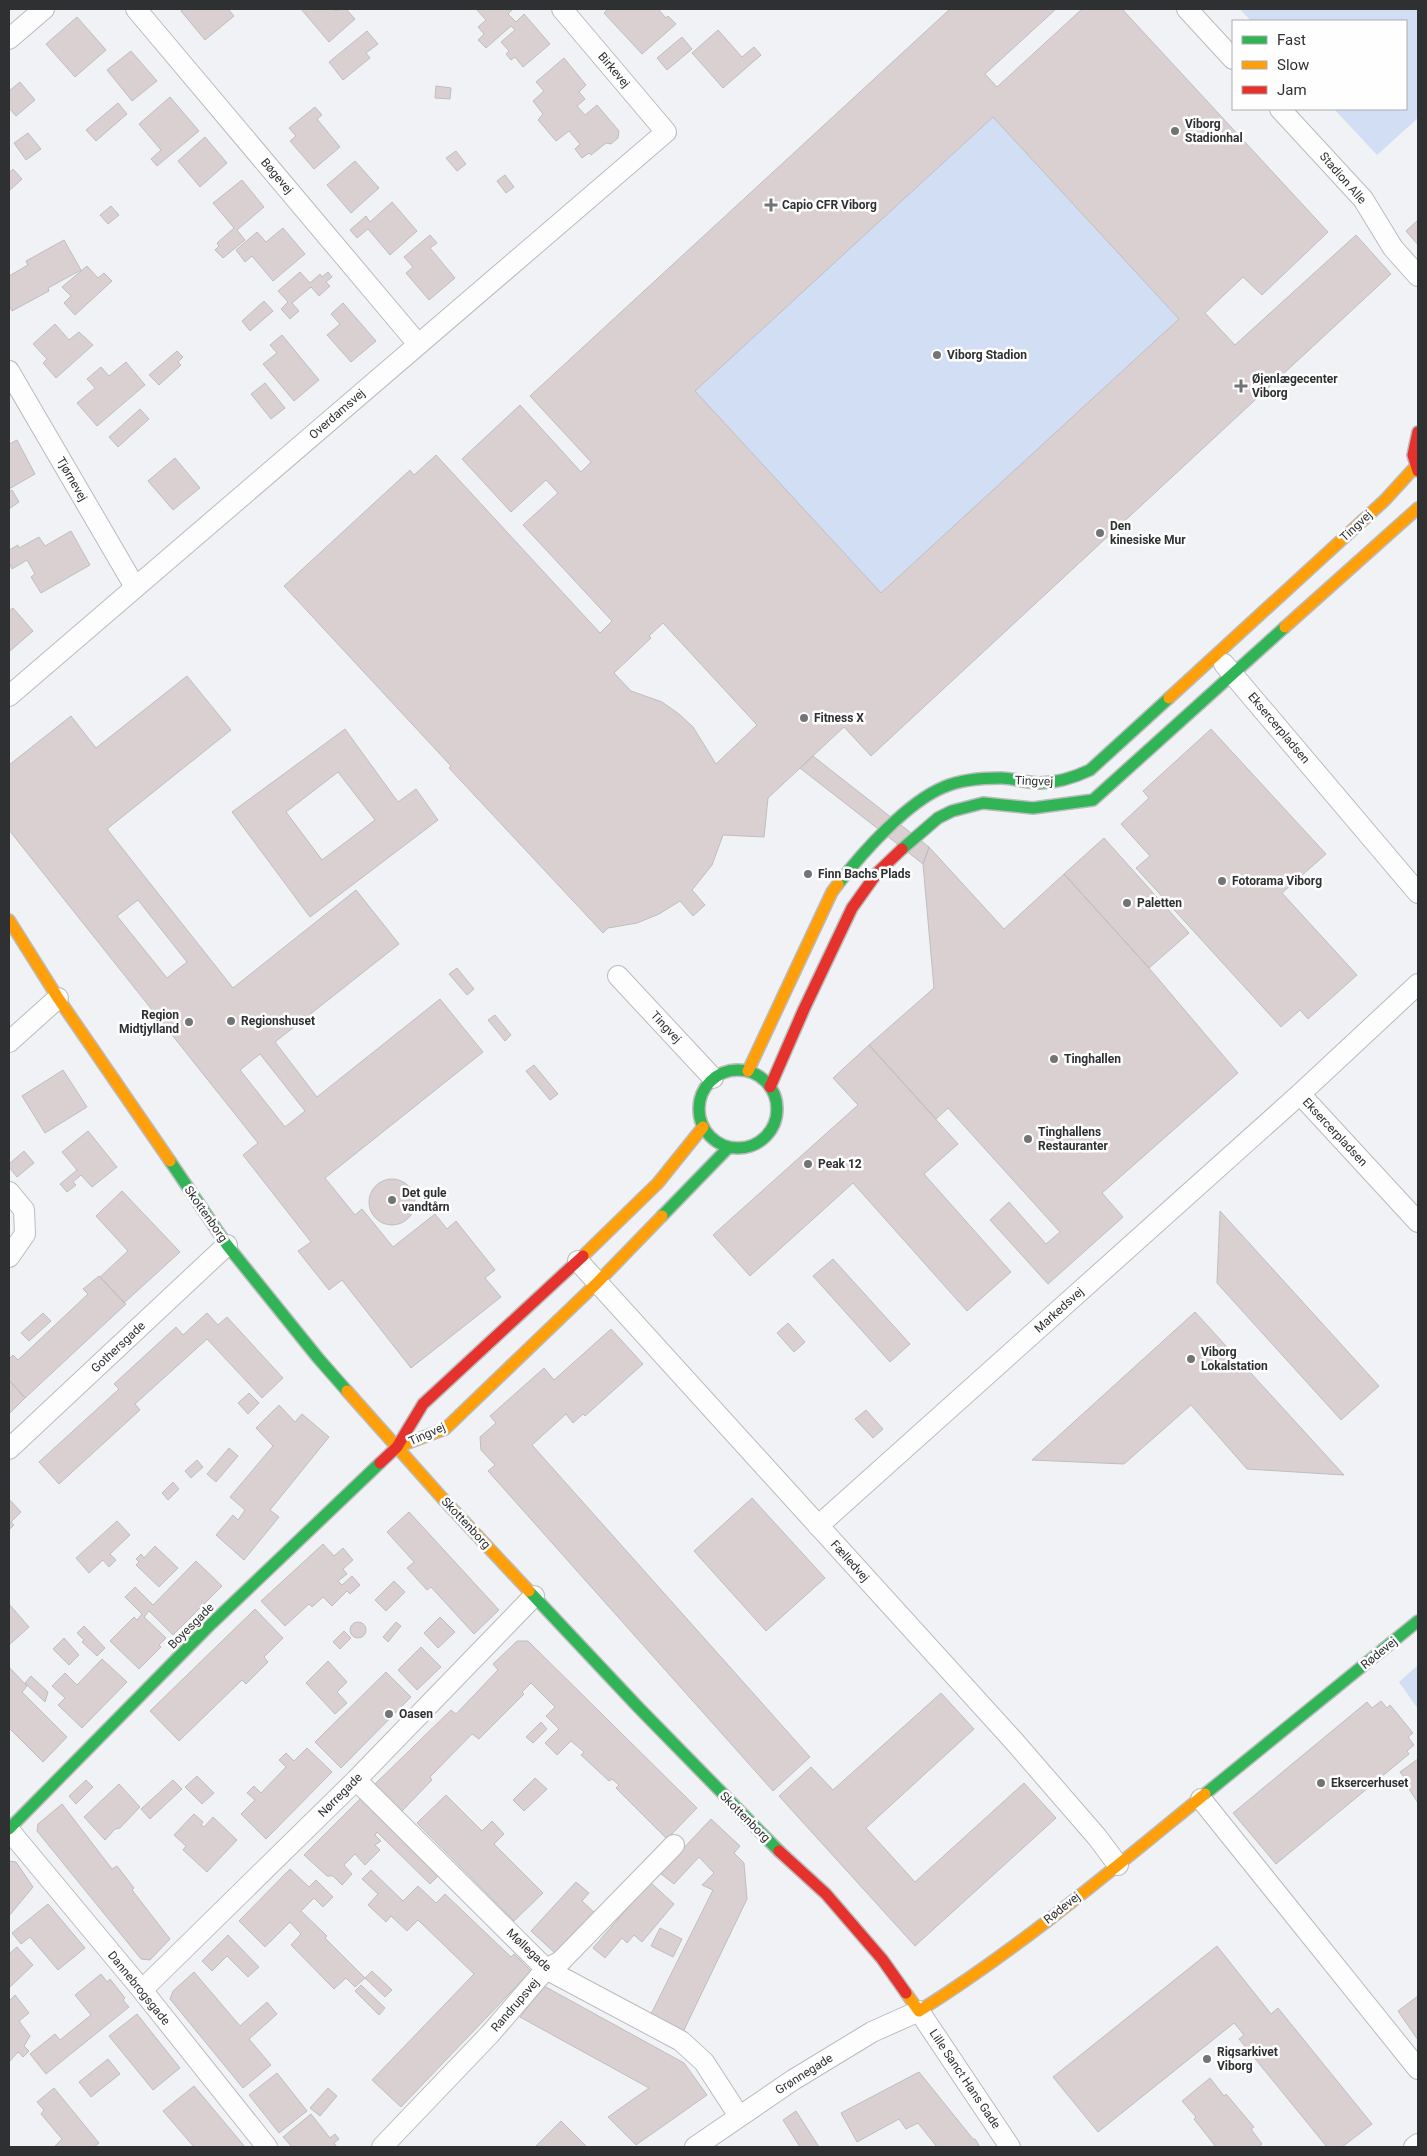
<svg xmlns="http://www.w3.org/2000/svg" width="1427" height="2156" viewBox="0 0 1427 2156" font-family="Roboto,sans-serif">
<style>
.green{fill:#d1def3}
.building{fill:#dbd0d1;stroke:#bebebf;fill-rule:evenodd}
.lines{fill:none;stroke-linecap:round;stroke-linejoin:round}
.street-casing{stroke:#babbbd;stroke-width:22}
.fast-casing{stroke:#babbbd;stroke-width:14}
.slow-casing{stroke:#babbbd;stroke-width:14}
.jam-casing{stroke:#babbbd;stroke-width:14}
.street{stroke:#fdfdfe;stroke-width:20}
.fast{stroke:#30b455;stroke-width:11}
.slow{stroke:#ff9f0a;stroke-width:11}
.jam{stroke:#e5322d;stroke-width:11}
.poi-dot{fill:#737476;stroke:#fefefe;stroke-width:2}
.labels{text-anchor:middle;stroke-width:5;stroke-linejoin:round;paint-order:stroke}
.street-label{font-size:12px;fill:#2f3032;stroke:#fefefe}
.poi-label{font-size:12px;font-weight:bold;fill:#2f3032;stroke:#fefefe;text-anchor:start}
</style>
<rect width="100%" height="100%" fill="#f0f2f5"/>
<!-- green -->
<path class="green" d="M1240 9H1418V118L1377 155 1334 109H1406V21H1251Z
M993 117 1179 319 881 593 695 391Z
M1418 1665V1709L1399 1682Z"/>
<!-- building -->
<path class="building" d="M184 9H228L234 16 205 40 181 11Z
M301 9H333L336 11 339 9H346L355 19 329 42Z
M476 9H513L508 14 516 22 524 14 550 44 523 67 515 57 511 60 506 54 509 51 501 42 515 30 511 26 486 48 478 40 484 34 478 27 486 20Z
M608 9H658L666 18 668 16 676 24 642 54 604 13Z
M950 9H1056L985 74 997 87 1082 9H1122L1328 232 1262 295 1243 277 1205 313 1235 345 1356 235 1391 274 871 756 844 727 768 798 764 837 723 835 712 865 692 890 705 905 693 916 680 901 659 914 637 923 608 928 603 933 449 768 451 766 284 586 410 470 414 475 436 455 600 633 612 621 523 525 558 493 546 480 511 512 462 459 520 405 581 472 591 462 530 396ZM993 117 1179 319 881 593 695 391ZM663 623 757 725 716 764 693 727 679 714 662 702 631 691 614 673 651 638 649 636Z
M77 17 106 50 75 77 46 44Z
M718 30 742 57 754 47 761 55 723 88 692 53Z
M367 31 378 44 366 53 370 58 343 80 329 62Z
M682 37 692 49 667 70 657 58Z
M131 51 157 81 132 101 107 70Z
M564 58 586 85 579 92 585 99 577 106 585 115 597 105 619 131 618 138 611 144 606 143 591 155 589 153 582 158 575 149 580 144 569 131 556 141 538 120 543 114 533 101 544 91 536 82Z
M20 82 35 100 16 116 9 108V91Z
M436 86 451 88 450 99 435 98Z
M170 97 199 131 157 166 151 159 161 150 139 124Z
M118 103 127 114 96 141 86 130Z
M315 107 322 115 317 119 340 147 314 169 290 141 296 136 289 128Z
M28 133 41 149 26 160 14 143Z
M205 137 227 163 200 187 178 161Z
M456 151 466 164 457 171 446 158Z
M355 161 379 188 351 213 327 185Z
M13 169 22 179 9 191V173Z
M505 175 514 187 506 193 497 181Z
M242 180 264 207 237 230 245 240 223 258 215 250 219 246 217 243 234 228 213 203Z
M392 202 417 231 390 255 368 229 357 238 350 230 366 216 370 222Z
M111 206 119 215 108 224 100 215Z
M1418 220V245L1406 231Z
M283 228 305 254 273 281 252 256 245 262 236 250 257 232 266 242Z
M430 235 437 243 430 248 455 278 429 300 406 273 413 267 404 257Z
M64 240 81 270 48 288 49 291 12 311 9 305V276L28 265 26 261Z
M87 266 98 278 104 273 112 281 75 315 64 303 71 296 62 287Z
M300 272 310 283 320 274 322 277 328 272 332 277 326 282 330 286 319 296 311 287 292 303 299 311 290 319 281 309 288 302 278 291Z
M264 301 273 311 250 331 242 321Z
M343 303 376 341 351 362 327 335 340 324 331 314Z
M55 324 69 340 79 332 93 345 56 378 43 363 47 359 33 344Z
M282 335 319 380 294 401 263 364 277 353 270 345Z
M177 351 183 357 178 362 181 365 159 385 149 375Z
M126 362 145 385 97 426 77 403 95 388 87 379 101 367 109 376Z
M265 383 285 408 271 419 251 394Z
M140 409 149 419 118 447 109 437Z
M17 440 35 474 9 489V444Z
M175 458 200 488 173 510 148 481Z
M12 490 19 502 9 509V492Z
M71 531 90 565 41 593 31 577 35 574 27 560 12 569 9 562V550L18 545 19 548 39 537 45 546Z
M13 608 33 631 9 652V611Z
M187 676 231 730 107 829 233 988 356 890 399 944 275 1042 317 1097 440 999 483 1052 325 1178 355 1215 362 1209 393 1247 435 1214 447 1229 456 1221 495 1270 485 1278 501 1297 411 1368 342 1280 329 1290 298 1251 311 1242 243 1155 258 1143 9 830V765L71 716 96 748ZM138 900 187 962 167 978 117 916ZM260 1054 305 1111 285 1127 240 1070Z
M345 729 398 802 416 789 438 820 310 917 232 812ZM338 772 375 820 322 860 286 812Z
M1211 729 1326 854 1282 893 1357 975 1308 1019 1300 1010 1281 1027 1136 868 1150 856 1121 824 1149 798 1143 791Z
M813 756 929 847 923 864 800 768Z
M1104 838 1189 933 1149 968 1064 874Z
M929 847 1004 929 1064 874 1149 968 1238 1073 1102 1193 1123 1217 1048 1284 990 1220 1009 1202 1046 1244 1060 1232 948 1108 936 1119 869 1045 934 988 923 864Z
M457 968 474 989 467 995 449 974Z
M495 1015 511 1035 505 1041 488 1020Z
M869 1045 958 1144 924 1174 1011 1272 967 1311 853 1183 750 1276 713 1235 858 1105 833 1078Z
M534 1065 558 1094 550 1100 526 1071Z
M63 1070 87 1107 45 1133 22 1096Z
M88 1131 117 1167 92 1187 81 1175 73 1182 76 1185 67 1192 60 1184 77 1170 62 1152Z
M24 1151 34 1163 17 1177 9 1167V1164Z
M369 1202a23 23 0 1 1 46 0a23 23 0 1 1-46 0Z
M122 1191 180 1252 124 1303 100 1277 128 1251 96 1216Z
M1220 1211 1379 1386 1341 1420 1217 1283Z
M833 1259 910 1344 890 1362 813 1276Z
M99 1276 126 1304 25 1398 9 1380V1359L13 1355 18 1360 88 1294 83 1289Z
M1195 1312 1344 1475 1247 1469 1191 1405 1124 1464 1032 1460Z
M43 1313 51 1321 29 1341 21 1333Z
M207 1313 218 1325 227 1317 283 1378 262 1398 207 1339 135 1404 140 1410 59 1484 39 1462 119 1389 114 1384 176 1327 183 1335Z
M788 1323 805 1342 794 1352 777 1333Z
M611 1329 643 1364 585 1416 583 1414 573 1423 566 1414 532 1445 810 1757 773 1791 488 1471 495 1465 481 1450 480 1437 496 1423 490 1416 544 1368 554 1380Z
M9 1380 25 1398 9 1414Z
M249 1393 259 1403 248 1414 238 1403Z
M279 1405 295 1422 302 1414 329 1437 270 1510 279 1517 244 1560 216 1535 233 1515 238 1520 245 1510 230 1497 273 1446 256 1428Z
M866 1410 883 1429 873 1438 855 1419Z
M229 1448 238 1456 216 1482 207 1474Z
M197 1460 203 1467 191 1478 185 1471Z
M173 1482 179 1489 168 1500 162 1493Z
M752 1498 825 1578 766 1631 694 1551Z
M9 1499 21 1512 11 1522 14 1525 9 1530Z
M409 1512 499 1610 474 1634 431 1587 427 1590 407 1568 414 1562 387 1532Z
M117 1521 130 1535 110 1554 116 1560 109 1567 103 1560 89 1573 76 1558Z
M323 1544 334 1556 343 1548 353 1560 343 1569 347 1574 338 1581 342 1585 352 1576 360 1585 350 1594 347 1591 332 1606 323 1597 312 1607 309 1604 285 1626 261 1601Z
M155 1546 178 1568 159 1587 136 1565 139 1562 136 1559 141 1554 144 1558Z
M196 1561 222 1586 173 1635 149 1611 144 1617 166 1638 159 1645 161 1647 139 1669 110 1641 134 1617 137 1620 142 1614 125 1597 135 1587 153 1605Z
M394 1581 405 1592 386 1611 375 1600Z
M9 1604 29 1627 9 1645Z
M255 1609 283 1638 264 1657 268 1662 246 1684 242 1680 179 1741 150 1711Z
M440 1617 455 1632 438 1648 424 1633Z
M396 1622 401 1626 388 1642 383 1637Z
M350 1630a8 8 0 1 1 16 0a8 8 0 1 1-16 0Z
M84 1626 105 1648 97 1656 82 1642 84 1640 77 1633Z
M344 1631 351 1638 340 1649 333 1642Z
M64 1638 79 1655 69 1665 53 1649Z
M517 1641H528L697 1808 667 1839 616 1788 619 1785 612 1779 609 1781 581 1755 584 1752 571 1741 557 1755 545 1743 559 1729 546 1716 555 1707 531 1683 522 1692 524 1694 479 1739 472 1734 430 1777 432 1780 402 1811 374 1785 451 1710 456 1714 498 1670 493 1664Z
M421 1647 441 1667 417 1690 398 1670Z
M102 1659 127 1682 82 1728 58 1705 65 1698 52 1686 65 1673 77 1685Z
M328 1661 347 1682 337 1692 347 1703 335 1714 306 1683Z
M9 1667 27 1686 22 1692 67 1737 43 1762 9 1728Z
M386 1672 411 1697 341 1768 315 1742Z
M31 1676 48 1692 45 1702 25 1683Z
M941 1693 974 1729 866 1828 915 1882 1024 1783 1056 1818 915 1946 779 1796 811 1767 833 1790Z
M1381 1701 1387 1708 1390 1705 1413 1733 1408 1737 1414 1745 1407 1751 1409 1754 1276 1864 1233 1813 1367 1702 1372 1708Z
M541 1722 547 1729 533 1743 526 1737Z
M307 1748 332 1772 266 1839 241 1814 255 1800 247 1793 254 1786 261 1793 286 1767 279 1760 286 1753 294 1761Z
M1418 1759V1803L1404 1781 1406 1780 1400 1772Z
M197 1776 214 1793 202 1804 185 1787Z
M535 1778 547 1789 524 1811 513 1800Z
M86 1780 93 1787 76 1804 69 1796Z
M173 1780 182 1789 150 1819 141 1809Z
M119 1784 140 1807 120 1828 115 1829 105 1840 84 1817Z
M446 1795 482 1831 492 1821 504 1834 494 1844 543 1893 514 1921 417 1823Z
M362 1797 439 1875 430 1884 377 1832 375 1835 381 1841 375 1845 380 1850 365 1865 355 1854 344 1865 352 1874 342 1885 333 1876H327L304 1855Z
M62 1804 112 1869 117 1866 134 1888 132 1890 170 1939 150 1960 141 1959 37 1831 38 1824Z
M194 1814 203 1822 201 1825 204 1827 213 1817 237 1840 207 1872 183 1850 186 1846 174 1835Z
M711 1819 740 1846 734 1853 744 1863 747 1899 683 2032 650 2016 713 1890 702 1885 714 1873 699 1857 674 1884 660 1873Z
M9 1861 16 1862 33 1887 9 1916Z
M290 1869 309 1887 316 1880 333 1897 323 1907 314 1898 301 1911 327 1936 325 1938 365 1978 355 1987 346 1978 334 1989 291 1945 301 1934 290 1922 265 1947 239 1921Z
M371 1870 403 1901 418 1886 436 1903 445 1894 511 1957 514 1954 531 1971 401 2107 372 2080 474 1974 418 1920 407 1931 391 1916 386 1922 368 1905 378 1894 362 1879Z
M576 1882 589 1893 582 1901 596 1914 557 1955 531 1931Z
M650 1882 674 1904 642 1942 634 1935 627 1943 622 1938 605 1958 593 1948Z
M48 1904 85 1948 58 1970 30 1937 21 1944 12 1933Z
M660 1928 682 1939 673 1957 651 1946Z
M228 1935 259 1967 248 1977 227 1956 212 1971 202 1961Z
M1217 1946 1271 2014 1278 2008 1372 2124 1342 2147H1327L1239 2039 1244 2035 1234 2023 1098 2132 1053 2077Z
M17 1947 33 1965 9 1988V1954Z
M372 1971 392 1990 385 1997 365 1978Z
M194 1972 240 2026 267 2002 277 2014 249 2039 271 2065 243 2088 170 1999 173 1991Z
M101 1974 107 1982 110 1979 125 1998 123 2000 129 2007 46 2074 30 2054 55 2034 60 2040 91 2015 75 1995Z
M361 1985 385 2008 379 2015 355 1991Z
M544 1986 684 2063 707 2095 636 2145 608 2117 649 2088 520 2017Z
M15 1995 29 2013 19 2021 30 2036 24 2046 29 2051 23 2057 18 2052 9 2062V2001Z
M1418 1996V2040L1398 2011Z
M137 2014 180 2068 153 2090 109 2036Z
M108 2059 120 2074 91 2097 79 2082Z
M919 2072 973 2139H975L980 2147H937L918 2123 906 2129 899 2119 857 2142 841 2113Z
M277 2073 307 2111 279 2133 249 2095Z
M1210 2078 1224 2096 1226 2094 1254 2127 1251 2129 1262 2144 1258 2147H1216L1194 2119 1196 2117 1182 2101Z
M194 2086 245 2147H194L163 2111Z
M54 2088 99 2143 94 2147H54L62 2139 41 2114 44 2110 37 2102Z
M328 2088 337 2096 320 2116 310 2108Z
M796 2111 819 2147H800L783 2120Z
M311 2114 330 2138 335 2134 339 2139 334 2143 337 2147H292L283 2137Z
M561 2121 587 2147H535Z"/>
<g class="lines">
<defs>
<path id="street" d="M136 9 418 344
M1187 9 1233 59
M9 39 44 9
M1280 109 1363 199 1393 248 1418 276
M9 371 135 587
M1224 664 1418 893
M9 696 666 132 562 9
M618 976 713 1078
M9 1042 58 998
M1300 1094 1418 1222
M9 1192 24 1210 25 1234 9 1257
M578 1261 1013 1740 1097 1837 1118 1865
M9 1449 227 1245
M818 1526 1300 1094 1418 984
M356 1780 546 1969 681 2041 704 2062 739 2116
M1201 1799 1418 2069
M9 1830 142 1990 267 2147
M142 1990 356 1780 534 1596
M382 2147 490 2034 546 1969 561 1961 674 1845
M695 2147 793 2080 872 2032 919 2011 1010 2147
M1414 2147 1418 2144"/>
<path id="fast" d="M902 849 938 818 952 811 983 803 1033 808 1093 800 1285 627
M838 884C862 853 907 802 944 787 960 780 983 778 1001 778 1013 778 1026 783 1039 783 1057 783 1073 778 1090 770L1169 698
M699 1109a39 39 0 1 1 78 0a39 39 0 1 1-78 0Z
M170 1161 227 1245 318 1358 347 1391
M662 1216 728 1148
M529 1591 638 1707 779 1851
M1205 1794 1418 1621
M9 1829 208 1627 380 1463"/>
<path id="slow" d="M1285 627 1418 508
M1169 698 1385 500 1416 466
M9 920 58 998 170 1161
M748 1071 832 892 838 884
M583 1256 658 1183 703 1127
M347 1391 444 1500 529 1591
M397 1447 445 1429 597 1283 662 1216
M906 1993 919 2011C1020 1948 1113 1869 1205 1794"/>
<path id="jam" d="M1418 432 1413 455 1418 471
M770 1087 804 1009 852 908 877 873 902 849
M380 1463 397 1447 423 1404 583 1256
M779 1851 826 1894 882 1959 906 1993"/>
</defs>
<!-- street casing -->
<use href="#street" class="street-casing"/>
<!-- fast casing -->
<use href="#fast" class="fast-casing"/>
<!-- slow casing -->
<use href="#slow" class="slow-casing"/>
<!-- jam casing -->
<use href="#jam" class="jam-casing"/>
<!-- street -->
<use href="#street" class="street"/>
<!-- fast -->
<use href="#fast" class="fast"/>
<!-- slow -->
<use href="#slow" class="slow"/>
<!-- jam -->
<use href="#jam" class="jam"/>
</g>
<!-- markers -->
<g class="poi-dot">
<circle cx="1175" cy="131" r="5"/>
<path d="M768.5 197.5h5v5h5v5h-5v5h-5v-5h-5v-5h5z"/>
<circle cx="937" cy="355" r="5"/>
<path d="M1238.5 378.5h5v5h5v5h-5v5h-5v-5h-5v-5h5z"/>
<circle cx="1100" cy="533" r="5"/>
<circle cx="804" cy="718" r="5"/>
<circle cx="808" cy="874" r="5"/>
<circle cx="1222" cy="881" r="5"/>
<circle cx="1127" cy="903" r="5"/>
<circle cx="231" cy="1021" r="5"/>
<circle cx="189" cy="1022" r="5"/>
<circle cx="1054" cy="1059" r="5"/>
<circle cx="1028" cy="1139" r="5"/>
<circle cx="808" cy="1164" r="5"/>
<circle cx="392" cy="1200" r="5"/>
<circle cx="1191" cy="1359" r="5"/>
<circle cx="389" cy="1714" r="5"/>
<circle cx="1321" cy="1783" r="5"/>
<circle cx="1207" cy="2059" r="5"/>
</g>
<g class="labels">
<!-- street labels -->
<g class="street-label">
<text transform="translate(614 70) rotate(50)" y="4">Birkevej</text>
<text transform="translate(277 176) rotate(50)" y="4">Bøgevej</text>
<text transform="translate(1343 178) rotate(49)" y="4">Stadion Alle</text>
<text transform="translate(337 414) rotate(-41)" y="4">Overdamsvej</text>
<text transform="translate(72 479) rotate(60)" y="4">Tjørnevej</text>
<text transform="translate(1356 526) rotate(-43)" y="4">Tingvej</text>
<text transform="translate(1279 728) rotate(50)" y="4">Eksercerpladsen</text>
<text transform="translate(1034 781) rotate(2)" y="4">Tingvej</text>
<text transform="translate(666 1027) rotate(47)" y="4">Tingvej</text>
<text transform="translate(1335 1132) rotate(47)" y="4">Eksercerpladsen</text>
<text transform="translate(206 1214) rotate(55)" y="4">Skottenborg</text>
<text transform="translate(1059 1310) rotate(-42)" y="4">Markedsvej</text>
<text transform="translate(118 1347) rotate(-43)" y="4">Gothersgade</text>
<text transform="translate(427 1434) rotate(-24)" y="4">Tingvej</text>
<text transform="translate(466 1523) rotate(47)" y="4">Skottenborg</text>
<text transform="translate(850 1561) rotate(48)" y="4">Fælledvej</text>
<text transform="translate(191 1626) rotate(-45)" y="4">Boyesgade</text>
<text transform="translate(1379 1653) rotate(-39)" y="4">Rødevej</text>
<text transform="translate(340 1795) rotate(-45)" y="4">Nørregade</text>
<text transform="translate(745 1817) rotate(45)" y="4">Skottenborg</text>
<text transform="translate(1062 1908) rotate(-38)" y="4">Rødevej</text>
<text transform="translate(529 1950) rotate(43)" y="4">Møllegade</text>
<text transform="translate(139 1988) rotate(51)" y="4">Dannebrogsgade</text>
<text transform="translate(515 2005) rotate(-49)" y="4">Randrupsvej</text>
<text transform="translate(804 2074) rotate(-32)" y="4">Grønnegade</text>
<text transform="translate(965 2079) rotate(56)" y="4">Lille Sanct Hans Gade</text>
</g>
<!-- poi labels -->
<g class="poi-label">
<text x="1185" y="128">Viborg<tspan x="1185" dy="14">Stadionhal</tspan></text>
<text x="782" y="209">Capio CFR Viborg</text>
<text x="947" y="359">Viborg Stadion</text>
<text x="1252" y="383">Øjenlægecenter<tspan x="1252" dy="14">Viborg</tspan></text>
<text x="1110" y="530">Den<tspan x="1110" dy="14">kinesiske Mur</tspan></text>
<text x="814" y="722">Fitness X</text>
<text x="818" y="878">Finn Bachs Plads</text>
<text x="1232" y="885">Fotorama Viborg</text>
<text x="1137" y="907">Paletten</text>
<text x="179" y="1019" text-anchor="end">Region<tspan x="179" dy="14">Midtjylland</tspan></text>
<text x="241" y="1025">Regionshuset</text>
<text x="1064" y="1063">Tinghallen</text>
<text x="1038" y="1136">Tinghallens<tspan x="1038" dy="14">Restauranter</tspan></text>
<text x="818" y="1168">Peak 12</text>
<text x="402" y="1197">Det gule<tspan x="402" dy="14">vandtårn</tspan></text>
<text x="1201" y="1356">Viborg<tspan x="1201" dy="14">Lokalstation</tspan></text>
<text x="399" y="1718">Oasen</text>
<text x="1331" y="1787">Eksercerhuset</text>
<text x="1217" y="2056">Rigsarkivet<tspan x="1217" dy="14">Viborg</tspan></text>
</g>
</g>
<!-- border -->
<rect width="1427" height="2156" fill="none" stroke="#2f3032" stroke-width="20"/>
<!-- legend -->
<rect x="1232" y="20" width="175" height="90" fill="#fefefe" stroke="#abacac"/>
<rect x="1242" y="36" width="25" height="8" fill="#30b455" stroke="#abacac"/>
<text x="1277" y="45" font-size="15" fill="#2f3032">Fast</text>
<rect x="1242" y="61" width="25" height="8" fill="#ff9f0a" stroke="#abacac"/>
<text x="1277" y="70" font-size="15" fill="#2f3032">Slow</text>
<rect x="1242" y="86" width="25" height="8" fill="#e5322d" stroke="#abacac"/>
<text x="1277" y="95" font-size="15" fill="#2f3032">Jam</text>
</svg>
